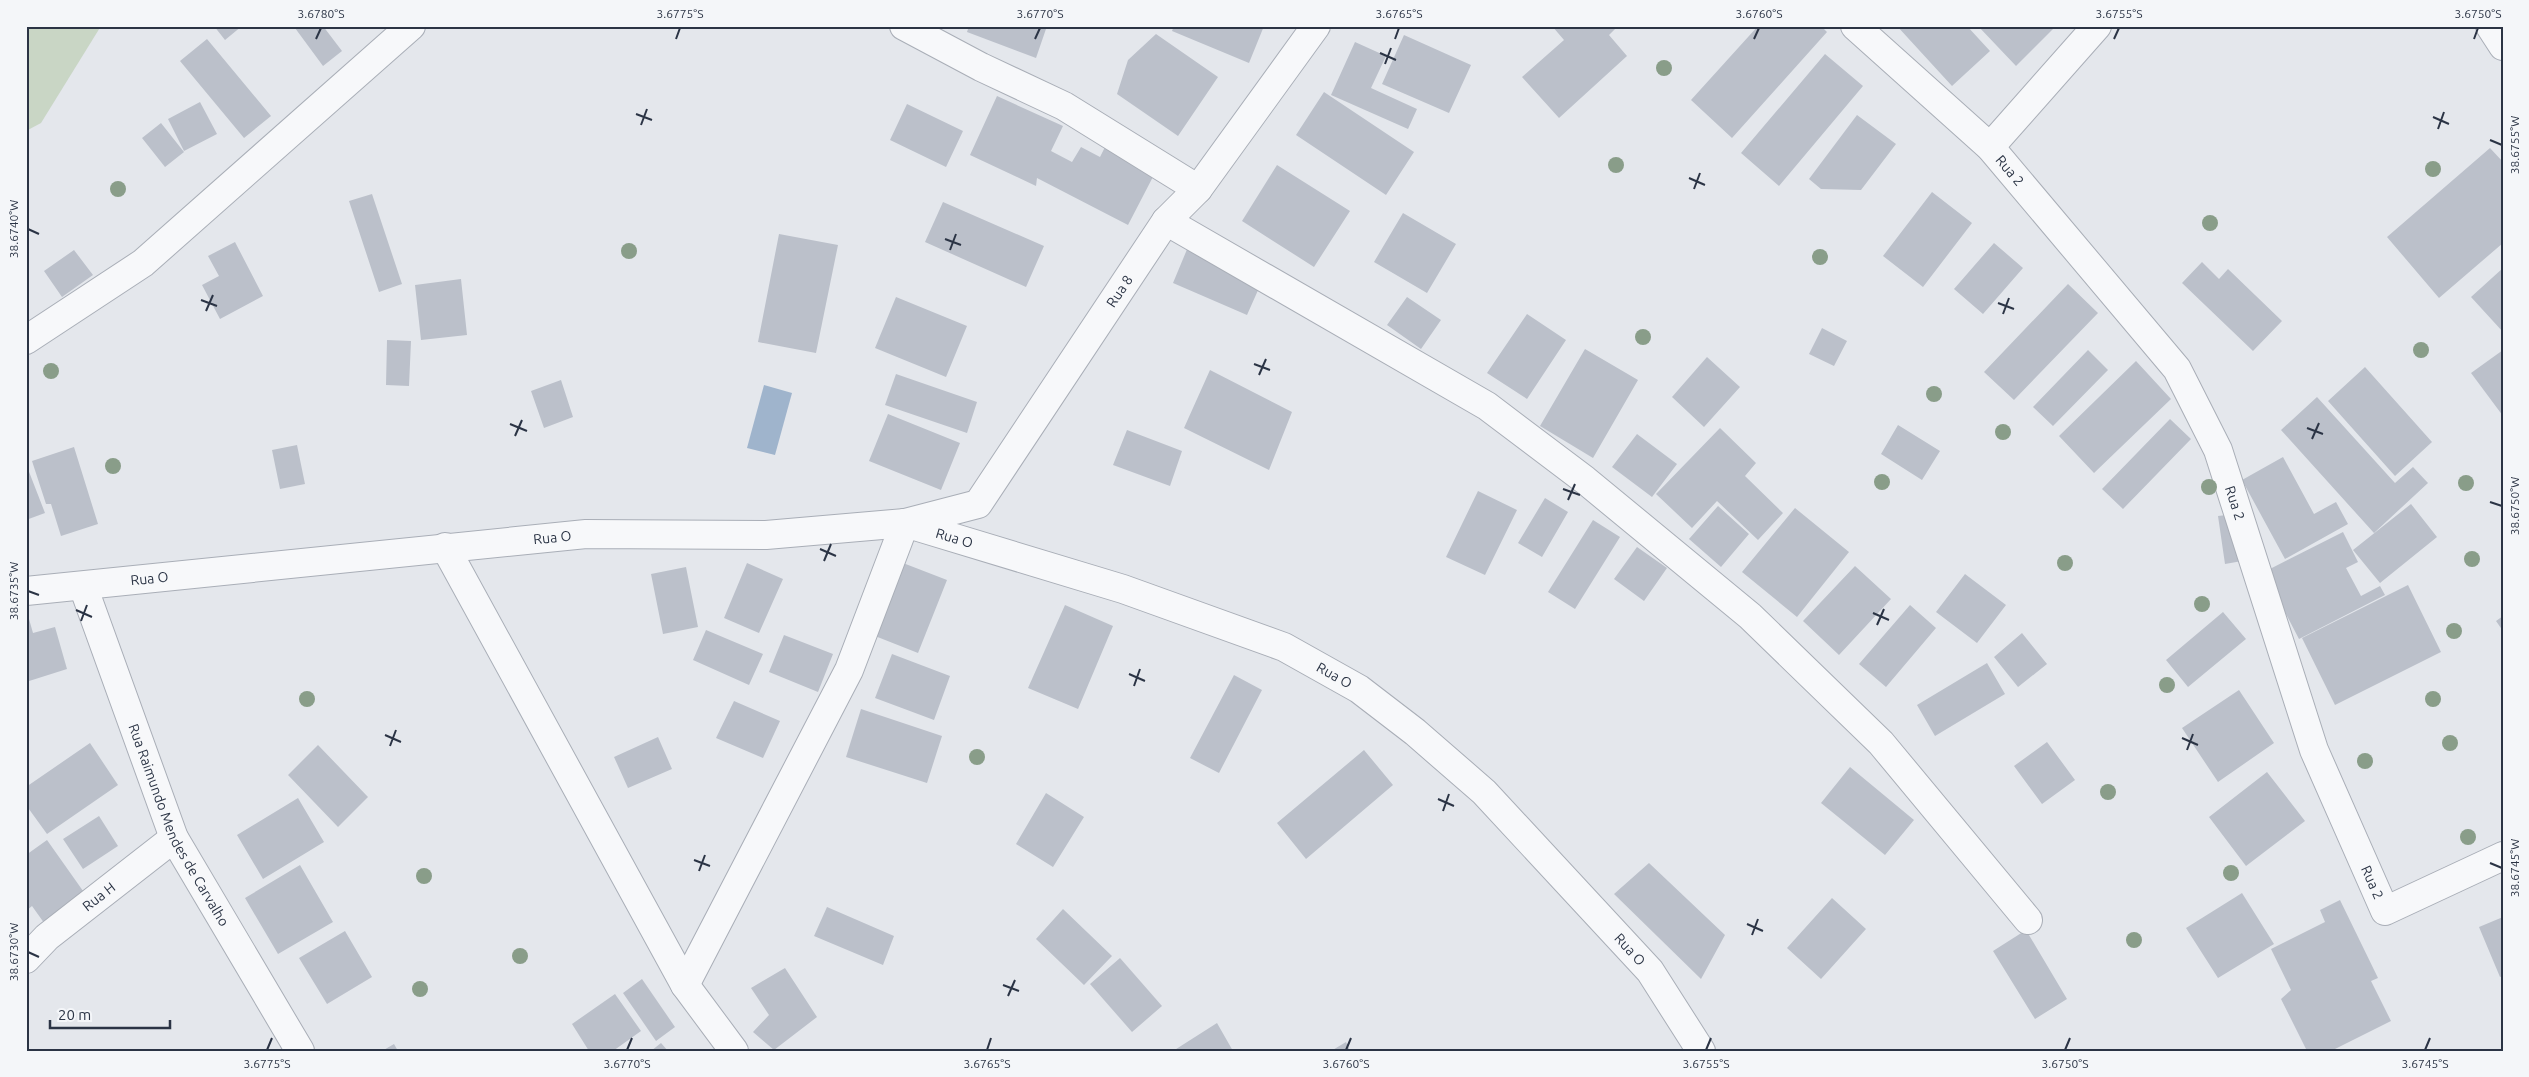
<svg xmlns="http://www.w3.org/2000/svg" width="2529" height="1077" viewBox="0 0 2529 1077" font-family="Ubuntu,sans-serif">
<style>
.green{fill:#c9d6c5}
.water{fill:#9fb4cc}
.building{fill:#bbc0ca}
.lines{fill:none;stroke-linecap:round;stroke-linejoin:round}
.minor-casing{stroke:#a9aeb7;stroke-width:30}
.minor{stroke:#f7f8fa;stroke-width:28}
.tree{fill:#899d89}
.ticks{fill:none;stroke:#2b3445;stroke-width:2}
.labels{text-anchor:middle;stroke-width:5;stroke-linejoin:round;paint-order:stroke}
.street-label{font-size:14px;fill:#2b3445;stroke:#f4f6f9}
.neatline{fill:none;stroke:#2b3445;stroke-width:2}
.ticks-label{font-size:12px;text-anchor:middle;fill:#2b3445}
</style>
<rect width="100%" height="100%" fill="#e4e7ec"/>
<!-- green -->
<path class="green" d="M26 26H101L41 123 26 131Z"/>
<!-- water -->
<path class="water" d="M764 385 792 393 775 455 747 448Z"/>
<!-- building -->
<path class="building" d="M214 26H242L225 40Z
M297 26H323L342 51 323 66 295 28Z
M969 26H1047L1036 58 967 32Z
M1174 26H1264L1249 63 1172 31Z
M1552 26H1618L1609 35 1627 56 1559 118 1522 77 1564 40Z
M1758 26H1821L1827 32 1732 138 1691 100Z
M1897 26H1967L1990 51 1952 86Z
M1978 26H2056L2016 66Z
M1156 34 1218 77 1178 136 1117 94 1128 60Z
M1404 35 1471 65 1449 113 1382 84Z
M207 39 271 116 244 138 180 61Z
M1355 42 1386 56 1371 88 1417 109 1408 129 1331 95Z
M1825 54 1863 86 1779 186 1741 153Z
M1324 92 1414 152 1386 195 1296 135Z
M997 96 1063 126 1051 151 1072 162 1081 147 1100 157 1106 145 1156 171 1128 225 1037 178 1036 186 970 155Z
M200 102 217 134 184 151 168 119Z
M907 104 963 131 946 167 890 140Z
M1857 115 1896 144 1861 190 1821 189 1809 179Z
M161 123 184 152 165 167 142 138Z
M2490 148 2503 162V243L2439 298 2387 237Z
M1277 165 1350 211 1314 267 1242 221Z
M1932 192 1972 223 1923 287 1883 256Z
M372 194 402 284 379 292 349 201Z
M943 202 1044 246 1026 287 925 242Z
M1403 213 1456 244 1427 293 1374 262Z
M779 234 838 245 816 353 758 342Z
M235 242 263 296 220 319 202 285 219 276 208 256Z
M1994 243 2023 268 1983 314 1954 289Z
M1188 247 1263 279 1247 315 1173 283Z
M74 250 93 275 62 297 44 271Z
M2202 262 2219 279 2228 269 2282 321 2253 351 2182 283Z
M2503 268V332L2471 297Z
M461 279 467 335 421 340 415 285Z
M2068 284 2098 313 2014 400 1984 372Z
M896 297 967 326 946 377 875 348Z
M1407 297 1441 320 1421 349 1387 325Z
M1527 314 1566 340 1527 399 1487 373Z
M1822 328 1847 341 1834 366 1809 354Z
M387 340 411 341 409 386 386 385Z
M1585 349 1638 380 1593 458 1540 426Z
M2088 350 2108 370 2053 426 2033 407Z
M2503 350V416L2471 373Z
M1707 357 1740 387 1704 427 1672 397Z
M2136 361 2171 399 2094 473 2059 436Z
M2365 367 2432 442 2395 476 2328 401Z
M1210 370 1292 412 1269 470 1184 428Z
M896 374 977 402 967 433 885 405Z
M561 380 573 417 544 428 531 391Z
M2317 397 2395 483 2413 467 2428 483 2374 533 2281 430Z
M888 414 960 443 941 490 869 461Z
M2170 419 2191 439 2123 509 2102 489Z
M1898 425 1940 451 1922 480 1881 454Z
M1720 428 1756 463 1745 476 1783 513 1758 540 1717 501 1692 528 1656 494Z
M1127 430 1182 451 1170 486 1113 465Z
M1637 434 1677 464 1652 497 1612 467Z
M297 445 305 484 280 489 272 450Z
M74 447 98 524 61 536 51 504H46L32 461Z
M2283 457 2314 514 2336 502 2348 524 2285 559 2242 480Z
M26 464 45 513 26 520Z
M1478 491 1517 510 1485 575 1446 557Z
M1545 498 1568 512 1542 557 1518 543Z
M2411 504 2437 537 2380 583 2353 550Z
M1718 506 1749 534 1721 567 1689 539Z
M1795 508 1849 552 1797 617 1742 572Z
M2235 514 2242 561 2225 564 2218 516Z
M1593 520 1620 537 1575 609 1548 592Z
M2343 532 2358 562 2346 568 2361 596 2380 586 2385 595 2299 639 2264 572Z
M1637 547 1667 568 1644 601 1614 579Z
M747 563 783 579 759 633 724 618Z
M903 563 947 580 918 653 875 636Z
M1855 566 1891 599 1839 655 1803 621Z
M686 567 698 627 663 634 651 574Z
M1965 574 2006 605 1977 643 1936 612Z
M2408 585 2441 652 2335 705 2302 638Z
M1065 605 1113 626 1078 709 1028 688Z
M1910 605 1936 628 1886 687 1859 664Z
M27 612 33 633 55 627 67 669 26 682Z
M2223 612 2246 639 2188 687 2166 660Z
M2503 616V631L2496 621Z
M706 630 763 654 749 685 693 660Z
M2022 633 2047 664 2018 687 1994 657Z
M784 635 833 654 818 692 769 672Z
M892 654 950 676 934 720 875 698Z
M1987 663 2005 694 1935 736 1917 705Z
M1234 675 1262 690 1219 773 1190 758Z
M2239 690 2274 743 2218 782 2182 728Z
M734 701 780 721 763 758 716 738Z
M861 709 942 736 927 783 846 757Z
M658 737 672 769 628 788 614 757Z
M2047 742 2075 780 2042 804 2014 766Z
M90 743 118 785 47 834 26 805V787Z
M318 745 368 797 338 827 288 775Z
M1364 750 1393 785 1306 859 1277 823Z
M1850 767 1914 820 1885 855 1821 803Z
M2267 772 2305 821 2246 866 2209 817Z
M1046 793 1084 817 1053 867 1016 844Z
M298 798 324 842 263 879 237 835Z
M99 816 118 846 83 869 63 839Z
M47 840 88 898 47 927 32 906 26 911V855Z
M1649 863 1725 935 1701 979 1614 894Z
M300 865 333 922 278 954 245 898Z
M2242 893 2274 944 2218 978 2186 928Z
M1832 898 1866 929 1821 979 1787 948Z
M2340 900 2378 978 2371 981 2391 1021 2331 1051H2307L2281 999 2291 990 2271 949 2325 922 2320 910Z
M827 907 894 936 883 965 814 936Z
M1063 909 1112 956 1084 985 1036 939Z
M2503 917V976L2500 977 2479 927Z
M2026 930 2067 999 2035 1019 1993 951Z
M345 931 372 977 327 1004 299 958Z
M1120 958 1162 1006 1132 1032 1090 984Z
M785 968 817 1017 774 1050 753 1032 769 1015 751 988Z
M642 979 675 1027 656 1041 623 993Z
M615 994 641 1031 613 1051H589L572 1024Z
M1217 1023 1233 1051H1173Z
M1346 1042 1350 1051H1331Z
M661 1043 668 1051H651Z
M394 1044 398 1051H382Z"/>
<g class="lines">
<defs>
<g id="minor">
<path d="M904 26 981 67 1064 106 1198 189"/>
<path id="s1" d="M1855 26 1990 147 2177 369 2218 450 2314 750 2385 911 2503 856"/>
<path d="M2490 26 2503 46"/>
<path d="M1990 147 2097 26"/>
<path d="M1166 221 1487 406 1585 480 1750 616 1881 743 2028 920"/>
<path d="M26 340 143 263 411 26"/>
<path id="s2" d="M905 523 978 504 1166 221 1198 189 1316 26"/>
<path d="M445 547 685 985 734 1051"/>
<path id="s3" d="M83 586 174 838 300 1051"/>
<path id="s4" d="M26 591 586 534 766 535 905 523 1123 589 1284 647 1359 689 1415 732 1484 792 1650 971 1701 1051"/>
<path id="s5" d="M26 959 47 937 174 838"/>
<path d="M685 985 849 670 905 523"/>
</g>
</defs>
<!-- minor casing -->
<use href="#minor" class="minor-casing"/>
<!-- minor -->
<use href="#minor" class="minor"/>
</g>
<!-- trees -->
<g class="tree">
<circle cx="1664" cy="68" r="8"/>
<circle cx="1616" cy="165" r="8"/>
<circle cx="2433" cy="169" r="8"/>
<circle cx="118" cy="189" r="8"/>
<circle cx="2210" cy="223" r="8"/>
<circle cx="629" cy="251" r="8"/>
<circle cx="1820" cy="257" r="8"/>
<circle cx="1643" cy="337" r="8"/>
<circle cx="2421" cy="350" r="8"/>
<circle cx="51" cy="371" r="8"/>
<circle cx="1934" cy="394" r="8"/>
<circle cx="2003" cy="432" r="8"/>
<circle cx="113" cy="466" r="8"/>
<circle cx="1882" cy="482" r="8"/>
<circle cx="2466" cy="483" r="8"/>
<circle cx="2209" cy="487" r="8"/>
<circle cx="2472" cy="559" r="8"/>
<circle cx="2065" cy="563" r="8"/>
<circle cx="2202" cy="604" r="8"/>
<circle cx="2454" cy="631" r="8"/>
<circle cx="2167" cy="685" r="8"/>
<circle cx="307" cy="699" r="8"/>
<circle cx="2433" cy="699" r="8"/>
<circle cx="2450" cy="743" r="8"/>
<circle cx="977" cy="757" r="8"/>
<circle cx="2365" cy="761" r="8"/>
<circle cx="2108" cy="792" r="8"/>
<circle cx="2468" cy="837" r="8"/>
<circle cx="2231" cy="873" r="8"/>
<circle cx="424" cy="876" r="8"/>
<circle cx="2134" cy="940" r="8"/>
<circle cx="520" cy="956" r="8"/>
<circle cx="420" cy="989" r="8"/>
</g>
<!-- ticks -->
<path class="ticks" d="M316 39 321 28M676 39 680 28M1035 39 1040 28M1395 39 1399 28M1754 39 1759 28M2114 39 2119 28M2474 39 2478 28M1380 53 1396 60M1385 64 1391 48M636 114 652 120M2433 117 2449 124M641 125 647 109M2438 129 2444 112M2490 140 2502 145M1689 178 1705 185M1694 189 1700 173M28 229 39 234M945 239 961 245M950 250 956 234M201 300 217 306M1998 303 2014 309M206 311 213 295M2003 314 2009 298M1254 364 1270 370M1259 375 1266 359M510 424 527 431M2307 428 2323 434M515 436 522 420M2312 439 2319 423M1563 489 1580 495M1568 500 1575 484M2490 502 2502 506M820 549 836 556M824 561 831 544M28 591 39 595M76 610 92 617M1873 613 1889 620M81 621 87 605M1877 625 1884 609M1129 674 1145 681M1134 686 1140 669M385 735 401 742M2182 738 2198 745M390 746 396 730M2187 750 2193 734M1438 799 1454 806M1443 811 1449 794M694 860 710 866M2490 863 2502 868M699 871 705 855M1747 924 1763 931M1752 935 1758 919M28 952 39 957M1003 985 1019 991M1008 996 1015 980M267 1050 272 1038M627 1050 632 1038M987 1050 991 1038M1346 1050 1351 1038M1706 1050 1711 1038M2065 1050 2070 1038M2425 1050 2430 1038"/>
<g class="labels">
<!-- street labels -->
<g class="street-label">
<text dy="5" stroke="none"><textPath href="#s1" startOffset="212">Rua 2</textPath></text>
<text dy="5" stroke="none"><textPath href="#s2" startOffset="331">Rua 8</textPath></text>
<text dy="5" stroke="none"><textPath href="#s1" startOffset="618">Rua 2</textPath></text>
<text dy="5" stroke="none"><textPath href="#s4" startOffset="529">Rua O</textPath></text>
<text dy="5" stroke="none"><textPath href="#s4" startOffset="934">Rua O</textPath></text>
<text dy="5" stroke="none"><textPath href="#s4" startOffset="124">Rua O</textPath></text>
<text dy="5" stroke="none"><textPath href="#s4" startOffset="1339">Rua O</textPath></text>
<text dy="5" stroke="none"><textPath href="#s3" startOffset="258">Rua Raimundo Mendes de Carvalho</textPath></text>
<text dy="5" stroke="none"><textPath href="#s1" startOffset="1022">Rua 2</textPath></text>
<text dy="5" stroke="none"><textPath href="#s5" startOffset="96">Rua H</textPath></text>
<text dy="5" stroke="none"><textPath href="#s4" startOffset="1744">Rua O</textPath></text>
</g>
</g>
<!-- border -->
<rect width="2529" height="1077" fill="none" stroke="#f4f6f9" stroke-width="55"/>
<!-- scale -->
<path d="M50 1020v8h120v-8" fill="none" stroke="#2b3445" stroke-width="2.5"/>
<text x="58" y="1020" font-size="15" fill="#2b3445" stroke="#f4f6f9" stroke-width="4" paint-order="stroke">20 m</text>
<rect x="28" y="28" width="2474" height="1022" class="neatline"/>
<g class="ticks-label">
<text x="321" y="18">3.6780°S</text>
<text x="680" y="18">3.6775°S</text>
<text x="1040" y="18">3.6770°S</text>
<text x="1399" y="18">3.6765°S</text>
<text x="1759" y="18">3.6760°S</text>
<text x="2119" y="18">3.6755°S</text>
<text x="2478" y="18">3.6750°S</text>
<text transform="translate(2515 145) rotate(-90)" y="4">38.6755°W</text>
<text transform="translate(14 229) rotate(-90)" y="4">38.6740°W</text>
<text transform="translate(2515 506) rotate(-90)" y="4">38.6750°W</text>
<text transform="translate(14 591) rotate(-90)" y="4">38.6735°W</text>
<text transform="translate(2515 868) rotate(-90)" y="4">38.6745°W</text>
<text transform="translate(14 952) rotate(-90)" y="4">38.6730°W</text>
<text x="267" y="1068">3.6775°S</text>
<text x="627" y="1068">3.6770°S</text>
<text x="987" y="1068">3.6765°S</text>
<text x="1346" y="1068">3.6760°S</text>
<text x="1706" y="1068">3.6755°S</text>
<text x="2065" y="1068">3.6750°S</text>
<text x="2425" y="1068">3.6745°S</text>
</g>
</svg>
